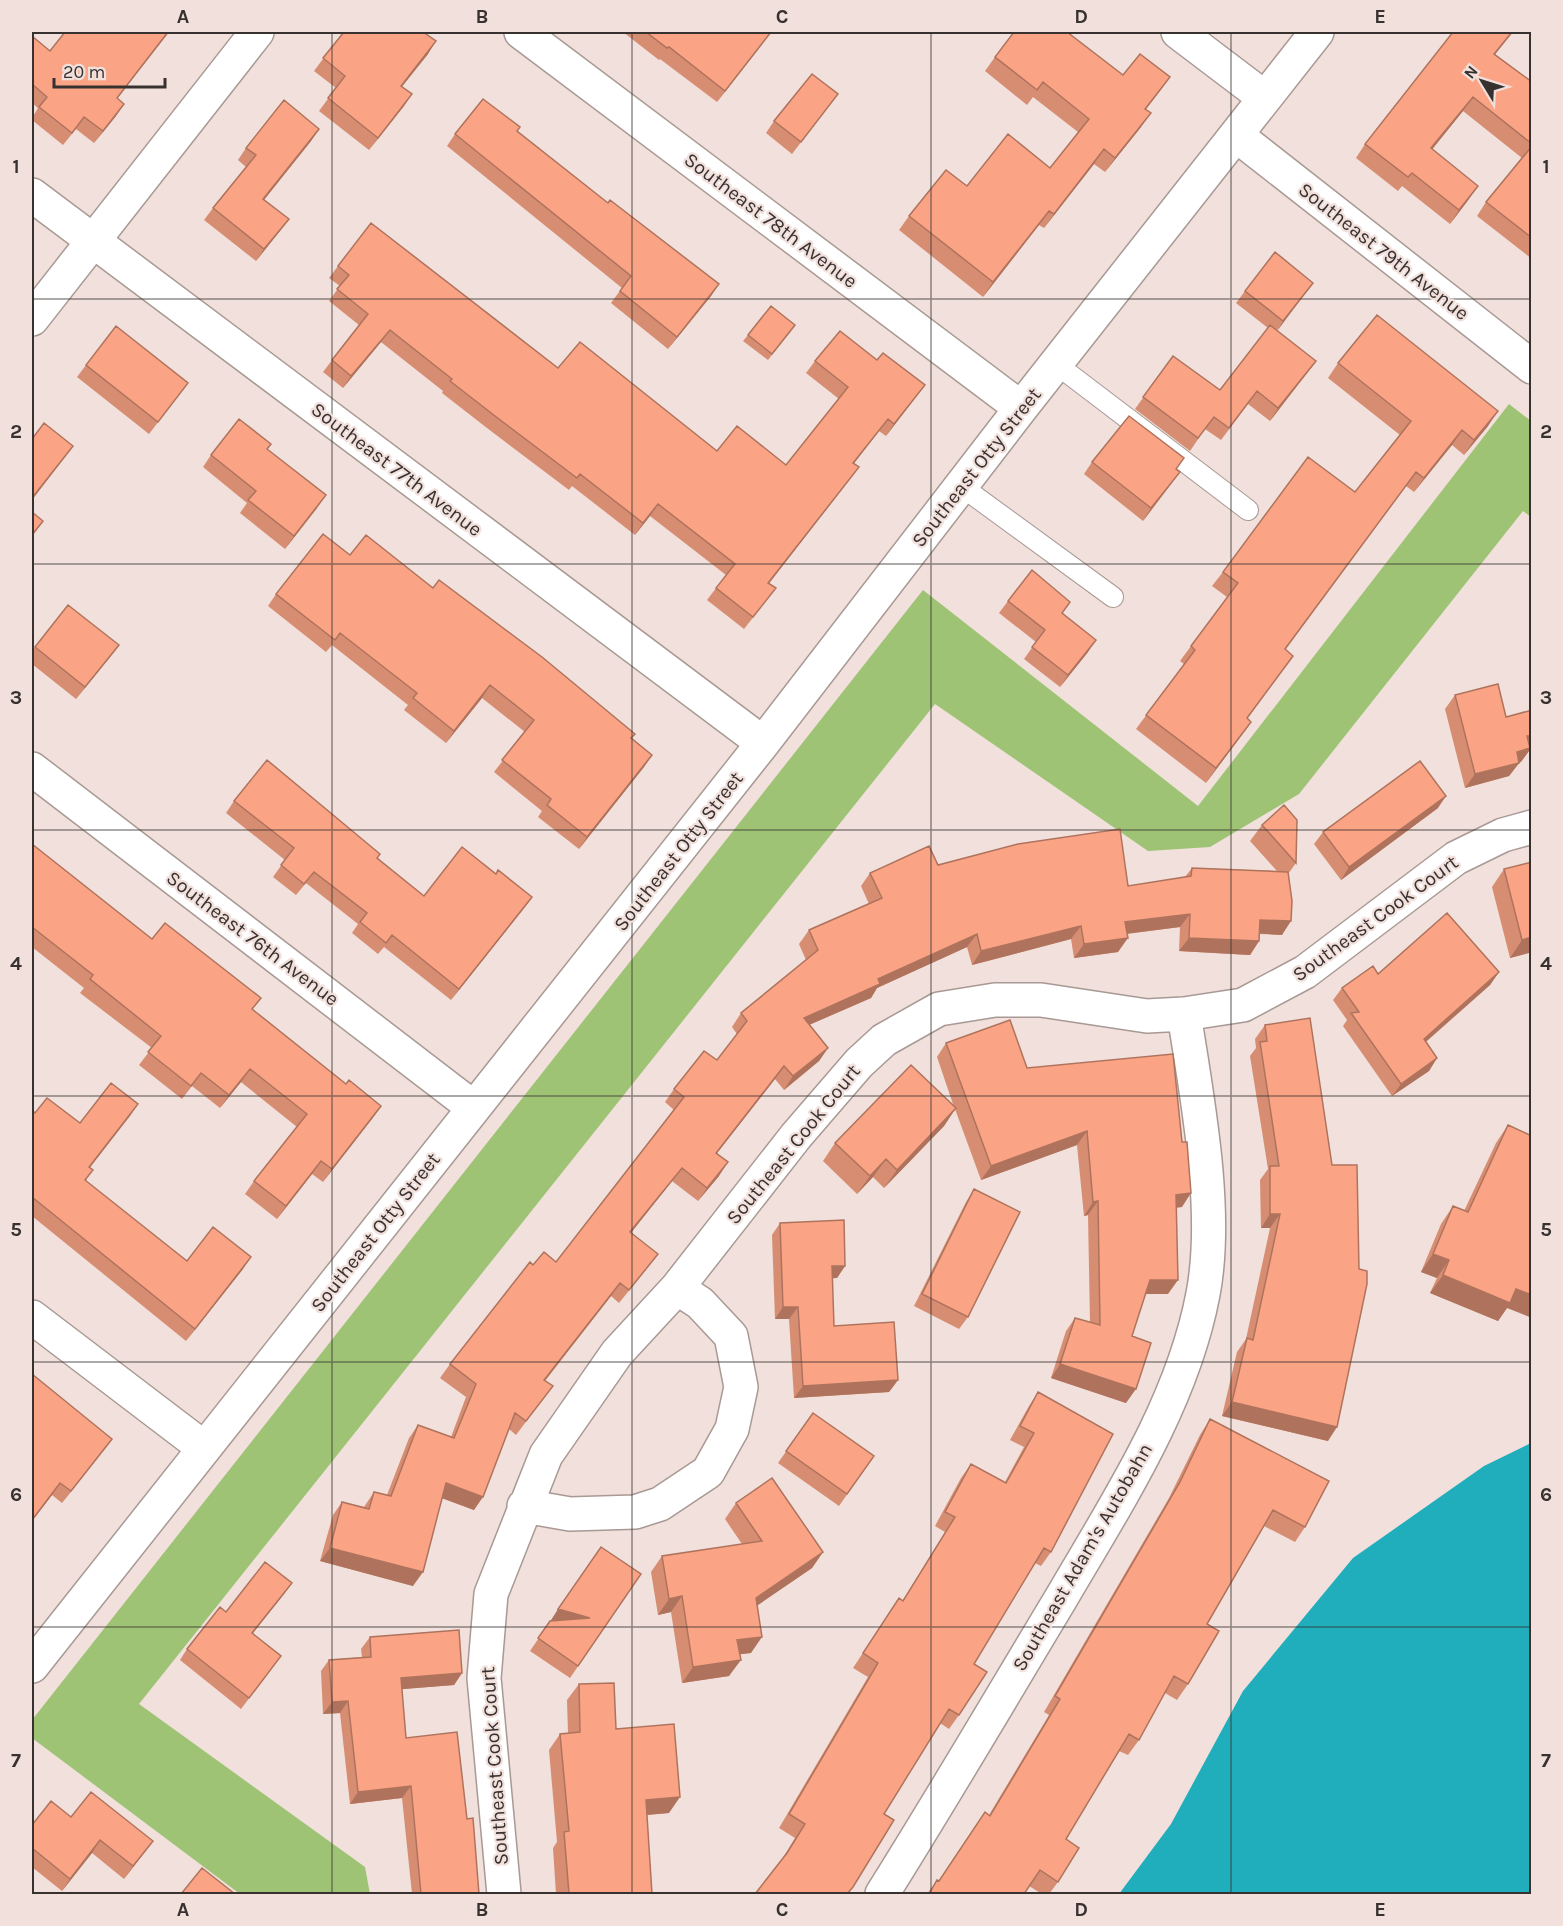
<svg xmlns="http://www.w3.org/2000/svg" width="1563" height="1926" viewBox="0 0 1563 1926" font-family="Karla,sans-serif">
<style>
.forest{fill:#9ec375}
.water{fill:#20adbc}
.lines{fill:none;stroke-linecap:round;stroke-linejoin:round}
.lane-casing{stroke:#a89994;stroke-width:22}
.street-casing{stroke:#a89994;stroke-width:36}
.lane{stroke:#fff;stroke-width:20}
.street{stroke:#fff;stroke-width:33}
.wall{fill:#d78d72}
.shaded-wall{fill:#af735d}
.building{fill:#faa485;stroke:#af735d;stroke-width:1.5}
.grid{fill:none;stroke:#37312f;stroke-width:1.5;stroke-opacity:0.55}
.labels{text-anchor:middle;stroke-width:4.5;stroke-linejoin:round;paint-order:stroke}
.street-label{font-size:20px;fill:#37312f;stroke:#f1e0db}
.neatline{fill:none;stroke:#37312f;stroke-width:2}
.grid-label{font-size:20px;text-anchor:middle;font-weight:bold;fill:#37312f}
</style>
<rect width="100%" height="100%" fill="#f1e0db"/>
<!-- forest -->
<path class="forest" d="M1509 404 1531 421V517L1523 511 1299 794 1210 847 1148 851 935 704 139 1704 365 1867 370 1894H240L32 1738V1720L923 590 1198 806Z"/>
<!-- water -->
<path class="water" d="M1531 1443V1894H1119L1171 1824 1243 1691 1353 1558 1484 1466Z"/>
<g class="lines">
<defs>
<path id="lane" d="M1056 364 1248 510
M961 486 1113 597"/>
<path id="street" d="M521 32 1021 408
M1178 32 1265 98
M1236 135 1532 367
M32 195 763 743
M32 319 257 32
M32 769 474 1108
M32 1317 204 1448
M524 1506 570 1514 635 1512 660 1504 708 1472 732 1429 741 1387 731 1336 700 1303 677 1288
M32 1666 763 743 1021 408 1317 32
M504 1894 484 1678 491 1594 546 1455 617 1353 677 1288 796 1136 859 1063 884 1040 939 1009 995 1000H1041L1147 1016 1184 1014 1243 1005 1305 972 1456 858 1503 835 1532 827
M882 1894C943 1797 1001 1698 1060 1600 1116 1504 1182 1405 1203 1294 1219 1211 1197 1097 1184 1014"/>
</defs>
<!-- lane casing -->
<use href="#lane" class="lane-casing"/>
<!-- street casing -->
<use href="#street" class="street-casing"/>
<!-- lane -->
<use href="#lane" class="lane"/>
<!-- street -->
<use href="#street" class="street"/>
</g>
<!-- wall -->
<path class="wall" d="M65 32H169L117 98 116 116 94 143 76 129 63 145 32 120V118L38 108 32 103V36L50 51Z
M342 32H423L428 54 402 86 404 106 369 150 319 111 336 88 314 71 343 32Z
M623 32H771L717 102 660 59 659 60Z
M1495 54 1532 82V259L1477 216 1486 202 1522 158 1463 111 1432 149 1469 199 1450 224 1402 186 1398 191 1356 158 1365 144Z
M995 57 1123 75 1170 77 1146 109 1141 127 1105 172 1094 164 1044 228 1039 225 983 297 899 230 909 216 967 186 1050 168 1078 132 1033 97 1027 105 985 71Z
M838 94 792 154 766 133 774 121Z
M319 129 311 141 264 200 289 219 256 261 204 220 213 208 246 167 238 160 246 148Z
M517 131 608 203 719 284 711 296 668 349 611 303 622 288 447 146 455 134Z
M338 266 558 368 717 451 786 465 839 399 806 373 815 361 877 360 925 385 886 436 879 431 854 463 859 467 769 583 767 600 744 629 707 600 726 575 650 516 635 535 572 486 569 490 487 428 442 393 443 391 381 342 343 388 323 372 359 325 329 301 340 286 329 278Z
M1245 291 1304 295 1277 330 1307 373 1270 421 1248 404 1221 440 1205 429 1190 451 1135 409 1173 356 1220 390 1268 328 1236 303Z
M791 331 768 360 743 341 748 335Z
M1338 363 1488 426 1464 455 1452 445 1414 492 1406 486 1285 650 1293 656 1247 719 1241 736 1206 783 1136 729 1184 664 1180 661 1227 597 1212 586 1223 572 1355 492 1400 435 1328 378Z
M86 365 179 395 149 434 77 377Z
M267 449 317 508 285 549 240 513 247 503 203 467 211 455Z
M1092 462 1176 469 1171 484 1143 521 1084 474Z
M350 555 433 588 632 738 652 755 644 767 579 849 538 817 542 811 494 772 525 732 482 698 446 743 404 710 408 705 332 645 326 652 268 606 276 594Z
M1008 601 1062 613 1088 652 1060 687 1024 659 1036 642 999 613Z
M119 645 76 699 32 664V652L35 647Z
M1455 695 1506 717 1529 751 1509 776 1465 788 1445 709Z
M234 801 377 858 424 896 496 874 532 897 524 908 451 1000 384 947 378 954 352 933 358 924 306 883 296 895 273 877 285 860 226 813Z
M1438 808 1341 880 1314 844 1323 832Z
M1262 825 1296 863 1288 874 1282 935 1260 934 1259 941 1250 955 1179 951 1180 927 1127 934 1118 952 1074 958 1071 939 972 965 967 947 877 988 871 998 809 1025 828 1048 819 1061 784 1090 775 1079 717 1153 719 1176 698 1201 672 1181 631 1233 648 1267 619 1303 611 1296 545 1381 553 1386 516 1435 509 1429 474 1510 442 1498 413 1586 320 1561 333 1515 342 1502 364 1507 374 1492 387 1495 409 1438 418 1425 451 1437 466 1397 440 1378 450 1364 533 1265 556 1262 674 1110 665 1102 674 1089 717 1060 737 1034 732 1027 741 1013 806 960 799 944 809 930 869 904 861 886 870 873 938 865 1128 886 1185 877 1192 868 1277 871 1250 841Z
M32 844 152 939 253 1010 346 1084 381 1106 323 1182 312 1174 277 1219 245 1194 254 1181 297 1127 241 1082 220 1108 192 1086 182 1099 139 1065 152 1048 80 993 84 988 32 947Z
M1504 869 1532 952 1510 958 1492 887Z
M1499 972 1490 985 1426 1042 1437 1058 1429 1071 1392 1096 1343 1026 1347 1020 1333 1000 1342 988 1378 974Z
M1265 1025 1328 1441 1222 1416 1237 1352 1246 1339 1270 1228H1261L1260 1180 1268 1169 1250 1056 1256 1048 1255 1039Z
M946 1043 1027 1068 1182 1207 1176 1208 1168 1294H1145L1132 1336 1126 1403 1051 1378 1066 1331 1075 1318 1090 1322 1088 1215 1084 1216 1077 1145 981 1180 955 1109 944 1126 884 1188 873 1177 857 1194 823 1161 835 1143 954 1107 937 1057Z
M138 1104 90 1167 86 1181 187 1261 243 1269 186 1341 32 1216V1110L35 1113 80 1123Z
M1508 1125 1507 1308 1498 1321 1430 1293 1437 1278 1421 1272 1441 1224 1453 1206 1464 1211 1496 1143Z
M974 1189 968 1317 959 1329 914 1306 966 1202Z
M780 1223 845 1266 837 1278H832L834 1326 898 1380 889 1392 794 1398 789 1319H775L772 1235Z
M32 1374 112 1439 62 1503 52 1495 32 1521Z
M1038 1392 1051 1552 1041 1566 1035 1563 974 1664 959 1715 949 1729 940 1723 884 1814 781 1861 795 1838 779 1828 868 1677 853 1668 899 1598 903 1600 945 1532 935 1526 961 1478 971 1464 1005 1482 1024 1447 1010 1440 1029 1406Z
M813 1413 874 1456 839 1506 778 1463Z
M1210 1419 1305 1527 1295 1542 1264 1526 1207 1624 1188 1684 1177 1700 1165 1693 1139 1740 1128 1755 1119 1751 1066 1839 1058 1882 1049 1894H1042L1029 1886 1024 1894H927L937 1880 939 1881 985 1812 989 1815 1049 1715 1044 1712 1169 1498 1200 1435Z
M736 1503 823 1552 812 1568 757 1605 751 1653 740 1654 729 1676 682 1683 671 1612 658 1615 651 1572 662 1556 742 1544 725 1519Z
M601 1547 641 1574 570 1678 530 1651Z
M284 1594 253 1633 273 1667 241 1709 180 1660 187 1649 226 1612Z
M370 1637 462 1673 454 1685 402 1689 406 1738 467 1819 479 1894H412L402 1798 350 1804 340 1713 323 1714 321 1671 329 1660 362 1657 361 1649Z
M579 1684 616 1729 669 1813 647 1815 652 1894H556L553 1848 557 1842 549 1750 560 1734 568 1733 567 1700Z
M71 1817 153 1841 124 1879 92 1853 62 1891 32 1867V1825Z"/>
<!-- shaded-wall -->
<path class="shaded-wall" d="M168 32H169L108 110 117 98Z
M771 32 763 43 717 102 725 91Z
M1512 32H1513L1485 67 1494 54Z
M436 41 428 54 393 98 401 86Z
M1170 77 1160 91 1135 123 1145 109Z
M412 94 404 106 369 150 378 138Z
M1473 97 1463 111 1422 162 1431 148Z
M124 104 116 116 94 143 103 131Z
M1151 113 1141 127 1105 172 1115 158Z
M319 129 311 141 255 211 263 199Z
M1104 149 1094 164 1044 228 1054 214Z
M1478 186 1469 199 1450 224 1459 210Z
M1049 211 1039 225 983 297 993 282Z
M289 219 280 231 256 261 264 249Z
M1313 283 1304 295 1275 334 1283 321Z
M719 284 711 296 668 349 677 337Z
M390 330 381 342 343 388 351 376Z
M1316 361 1307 373 1270 421 1278 408Z
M925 385 916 397 886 436 894 424Z
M1498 411 1488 426 1464 455 1474 440Z
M888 419 879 431 845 475 853 463Z
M1462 430 1452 445 1414 492 1424 478Z
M73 446 64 458 32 500V498Z
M859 467 850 479 760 595 768 583Z
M1180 472 1171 484 1143 521 1151 508Z
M326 495 317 508 285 549 294 536Z
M658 504 650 516 635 535 643 523Z
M1096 640 1088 652 1060 687 1068 675Z
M119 645 110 657 76 699 85 687Z
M490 685 482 698 446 743 454 731Z
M1251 722 1241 736 1206 783 1216 768Z
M1527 736H1532V751H1529L1521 762 1507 766Z
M652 755 644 767 579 849 587 837Z
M1519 763 1509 776 1465 788 1475 774Z
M1446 796 1438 808 1341 880 1349 867Z
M532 897 524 908 451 1000 459 989Z
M1190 914 1180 927 1116 935 1125 922Z
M1260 920 1291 921 1282 935 1251 933Z
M1081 926 1071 939 972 965 981 951Z
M977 934 967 947 877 988 871 998 795 1031 804 1018 878 979Z
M1532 937V952L1510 958 1522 940Z
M1128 938 1118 952 1074 958 1084 944Z
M1189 938 1259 941 1250 955 1179 951Z
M1499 972 1490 985 1415 1051 1424 1039Z
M828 1048 819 1061 784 1090 793 1076Z
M1437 1058 1429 1071 1392 1096 1401 1084Z
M784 1066 775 1079 707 1166 716 1153Z
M250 1069 241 1082 220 1108 229 1095Z
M138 1104 130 1116 81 1179 89 1167Z
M381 1106 372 1119 323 1182 332 1169Z
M956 1108 944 1126 884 1188 897 1170Z
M1087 1131 1077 1145 981 1180 991 1166Z
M886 1159 873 1177 857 1194 870 1176Z
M321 1161 312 1174 277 1219 286 1206Z
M728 1162 719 1176 698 1201 707 1188Z
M682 1168 672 1181 621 1245 630 1232Z
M1191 1193 1182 1207 1166 1208 1176 1195Z
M1098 1201 1088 1215 1084 1216 1093 1202Z
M1270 1214H1280L1270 1228H1261Z
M1433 1254 1449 1260 1437 1278 1421 1272Z
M251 1257 243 1269 186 1341 195 1329Z
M832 1266H845L837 1278 824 1279Z
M1443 1275 1516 1289 1532 1295V1318L1507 1308 1498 1321 1430 1293Z
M1150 1280H1178L1168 1294H1140Z
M620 1283 611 1296 535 1393 544 1380Z
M783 1307H798L789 1319H775Z
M1060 1364 1136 1389 1126 1403 1051 1378Z
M898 1380 889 1392 794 1398 803 1386Z
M1232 1402 1337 1427 1328 1441 1222 1416Z
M112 1439 103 1451 62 1503 71 1491Z
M60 1483 52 1495 32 1521V1520Z
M446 1483 483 1497 474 1510 436 1496Z
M330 1548 423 1572 413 1586 320 1561Z
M823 1552 812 1568 745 1614 756 1598Z
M292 1583 284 1594 244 1644 252 1633Z
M682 1596 671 1612 658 1615 669 1599Z
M558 1609 590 1618 550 1622Z
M762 1637 751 1653 726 1656 737 1640Z
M741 1660 729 1676 682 1683 693 1667Z
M462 1673 454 1685 392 1690 401 1678Z
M348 1701 340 1713 323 1714 332 1702Z
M411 1786 402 1798 350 1804 358 1792Z
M680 1797 669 1813 634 1816 646 1800Z
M100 1840 92 1853 62 1891 70 1879Z
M153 1841 144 1853 124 1879 133 1866Z"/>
<!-- building -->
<path class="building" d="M65 32H168L117 98 124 104 103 131 84 117 72 133 39 107 47 97 32 84V36L50 51Z
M344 32H423L436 41 401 86 412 94 378 138 328 98 345 76 323 58Z
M646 32H771L725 91 669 47 667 48Z
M1014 32H1067L1123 75 1140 54 1170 77 1145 109 1151 113 1115 158 1104 149 1054 214 1049 211 993 282 909 216 946 170 967 186 1008 134 1050 168 1089 119 1043 82 1037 90 995 57Z
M1453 32H1512L1494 54 1532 82V144L1473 97 1431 148 1478 186 1459 210 1412 173 1408 177 1365 144Z
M812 74 838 94 801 142 774 121Z
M483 99 520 127 517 131 608 203 610 200 719 284 677 337 620 291 631 276 455 134Z
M284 100 319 129 263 199 289 219 264 249 213 208 256 155 246 148Z
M1532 146V238L1486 202Z
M371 223 558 368 580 342 717 451 737 426 786 465 848 387 815 361 840 331 877 360 883 353 925 385 894 424 888 419 853 463 859 467 768 583 776 588 753 617 716 588 735 564 658 504 643 523 580 474 577 478 495 416 450 381 452 379 390 330 351 376 332 360 368 314 337 289 349 275 338 266Z
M1275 252 1313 283 1283 321 1245 291Z
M771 306 795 325 772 354 748 335Z
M1377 315 1498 411 1474 440 1462 430 1424 478 1416 472 1285 649 1293 656 1247 718 1251 722 1216 768 1146 715 1195 650 1191 646 1238 583 1223 572 1308 457 1355 492 1411 421 1338 363Z
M1270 325 1316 361 1278 408 1257 391 1229 428 1214 417 1198 438 1143 397 1173 356 1220 390Z
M116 326 188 383 158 422 86 365Z
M1129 416 1184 458 1176 469 1180 472 1151 508 1092 462Z
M239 419 271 444 267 449 326 495 294 536 248 500 256 491 211 455Z
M44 423 73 446 32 498V439Z
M32 512 43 521 32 535Z
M323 534 350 555 366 535 433 588 439 580 542 657 635 734 631 738 652 755 587 837 547 805 551 799 502 760 534 720 490 685 454 731 413 698 417 693 340 633 335 640 276 594Z
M1032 570 1070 602 1062 613 1096 640 1068 675 1032 647 1045 630 1008 601Z
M68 605 119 645 85 687 35 647Z
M1498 684 1506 717 1532 710V736H1527L1530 748 1517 752 1519 763 1475 774 1455 695Z
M267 760 380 854 377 858 424 896 462 847 496 874 498 870 532 897 459 989 392 935 386 943 360 922 367 913 314 872 304 884 281 865 294 848 234 801Z
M1420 761 1446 796 1349 867 1323 832Z
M1284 805 1297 820 1296 863 1262 825Z
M1120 829 1128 886 1191 876 1192 868 1288 872 1292 901 1291 921 1260 920 1259 941 1189 938 1190 914 1125 922 1128 938 1084 944 1081 926 981 951 977 934 878 979 880 984 804 1018 828 1048 793 1076 784 1066 716 1153 728 1162 707 1188 682 1168 630 1232 658 1254 629 1290 620 1283 544 1380 553 1386 526 1421 515 1413 483 1497 446 1483 423 1572 330 1548 342 1502 369 1509 374 1492 391 1496 418 1425 454 1438 476 1384 450 1364 530 1262 533 1265 544 1252 556 1262 684 1097 674 1089 704 1051 717 1060 747 1021 741 1013 818 950 809 930 882 898 870 873 929 846 938 865 1018 844Z
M32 844 152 939 165 923 261 998 252 1009 346 1084 349 1080 381 1106 332 1169 321 1161 286 1206 254 1181 307 1114 250 1069 229 1095 201 1073 191 1086 148 1052 161 1036 90 979 93 975 32 927Z
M1532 862V937L1522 940 1504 869Z
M1447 913 1499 972 1424 1039 1437 1058 1401 1084 1351 1013 1359 1012 1342 988 1373 966 1378 974Z
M1310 1018 1332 1165H1357L1359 1269 1367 1271V1284L1337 1427 1232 1402 1247 1338 1253 1340 1280 1214H1270V1166H1279L1260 1042 1267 1041 1265 1025Z
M1010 1020 1027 1068 1173 1054 1182 1142H1187L1191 1193 1176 1195 1178 1280H1150L1132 1336 1151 1343 1136 1389 1060 1364 1075 1318 1100 1325 1098 1201 1093 1202 1087 1131 991 1166 946 1043Z
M911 1065 956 1108 897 1170 886 1159 870 1176 835 1143Z
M111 1083 138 1104 89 1167 93 1170 85 1180 187 1261 213 1227 251 1257 195 1329 32 1197V1110L35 1113 47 1098 80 1123Z
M1508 1125 1532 1136V1295L1516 1289 1510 1303 1443 1275 1449 1260 1433 1254 1453 1206 1468 1212Z
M974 1189 1020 1212 968 1317 922 1294Z
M844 1220 845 1266H832L834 1326 894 1322 898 1380 803 1386 798 1307H783L780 1223Z
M32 1374 112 1439 71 1491 60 1483 32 1520Z
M1038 1392 1113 1434 1051 1552 1044 1548 974 1664 987 1672 959 1715 949 1709 884 1814 894 1820 853 1887 847 1894H755L787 1853 805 1824 789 1814 878 1663 863 1653 899 1598 903 1601 955 1517 945 1512 971 1464 1006 1483 1034 1433 1020 1426Z
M813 1413 874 1456 847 1494 786 1451Z
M1210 1419 1329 1481 1305 1527 1273 1510 1207 1624 1219 1631 1188 1684 1174 1676 1139 1740 1129 1734 1066 1839 1079 1848 1058 1882 1040 1870 1024 1894H929L937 1880 939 1881 985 1812 990 1816 1060 1699 1055 1696 1180 1482Z
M772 1478 823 1552 756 1598 762 1637 737 1640 741 1660 693 1667 682 1596 669 1599 662 1556 762 1541 736 1503Z
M601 1547 641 1574 578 1666 538 1638 550 1621 590 1618 558 1609Z
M265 1562 292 1583 252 1633 281 1656 249 1698 187 1649 220 1607 226 1612Z
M459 1630 462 1673 401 1678 406 1738 457 1732 467 1819 473 1818 479 1894H430V1893L421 1894 411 1786 358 1792 348 1701 332 1702 329 1660 371 1657 370 1637Z
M614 1683 616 1729 674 1724 680 1797 646 1800 652 1894H637L635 1893V1894H569L564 1832 569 1831 560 1734 580 1732 579 1684Z
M91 1792 153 1841 133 1866 100 1840 70 1879 32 1848V1825L51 1801 71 1817Z
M202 1868 235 1894H181Z"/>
<!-- grid -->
<path class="grid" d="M332 32V1894M632 32V1894M931 32V1894M1231 32V1894M32 299H1532M32 564H1532M32 830H1532M32 1096H1532M32 1362H1532M32 1627H1532"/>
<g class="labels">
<!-- street labels -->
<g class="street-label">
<text transform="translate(771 220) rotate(37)" y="7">Southeast 78th Avenue</text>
<text transform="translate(1384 251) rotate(38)" y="7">Southeast 79th Avenue</text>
<text transform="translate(976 467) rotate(-52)" y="7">Southeast Otty Street</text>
<text transform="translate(397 469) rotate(37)" y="7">Southeast 77th Avenue</text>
<text transform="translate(678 851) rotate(-52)" y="7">Southeast Otty Street</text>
<text transform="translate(1375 918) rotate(-36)" y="7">Southeast Cook Court</text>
<text transform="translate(253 938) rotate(37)" y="7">Southeast 76th Avenue</text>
<text transform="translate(793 1144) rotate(-51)" y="7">Southeast Cook Court</text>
<text transform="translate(375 1232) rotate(-52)" y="7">Southeast Otty Street</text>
<text transform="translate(1082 1557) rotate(-60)" y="7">Southeast Adam's Autobahn</text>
<text transform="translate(494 1766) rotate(-94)" y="7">Southeast Cook Court</text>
</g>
</g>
<!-- border -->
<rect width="1563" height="1926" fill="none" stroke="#f1e0db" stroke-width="66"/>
<!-- north arrow -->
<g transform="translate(1482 81) rotate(308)" stroke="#f1e0db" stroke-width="4.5" paint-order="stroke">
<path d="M0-4.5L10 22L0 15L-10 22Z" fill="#37312f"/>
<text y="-9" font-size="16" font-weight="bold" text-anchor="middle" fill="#37312f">N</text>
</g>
<!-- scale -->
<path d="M54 78v9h111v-9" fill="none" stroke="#37312f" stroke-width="3"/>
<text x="63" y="78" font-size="18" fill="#37312f" stroke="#f1e0db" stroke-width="4.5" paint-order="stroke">20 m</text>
<rect x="33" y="33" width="1497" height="1860" class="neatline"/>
<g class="grid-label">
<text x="183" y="23">A</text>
<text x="482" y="23">B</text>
<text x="782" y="23">C</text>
<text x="1081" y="23">D</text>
<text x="1380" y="23">E</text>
<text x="16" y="173">1</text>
<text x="1546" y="173">1</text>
<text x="16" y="438">2</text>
<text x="1546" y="438">2</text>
<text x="16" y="704">3</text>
<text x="1546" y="704">3</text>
<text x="16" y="970">4</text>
<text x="1546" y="970">4</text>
<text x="16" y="1236">5</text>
<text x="1546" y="1236">5</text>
<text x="16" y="1501">6</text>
<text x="1546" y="1501">6</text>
<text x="16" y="1767">7</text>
<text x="1546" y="1767">7</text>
<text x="183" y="1916">A</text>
<text x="482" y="1916">B</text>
<text x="782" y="1916">C</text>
<text x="1081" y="1916">D</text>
<text x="1380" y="1916">E</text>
</g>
</svg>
